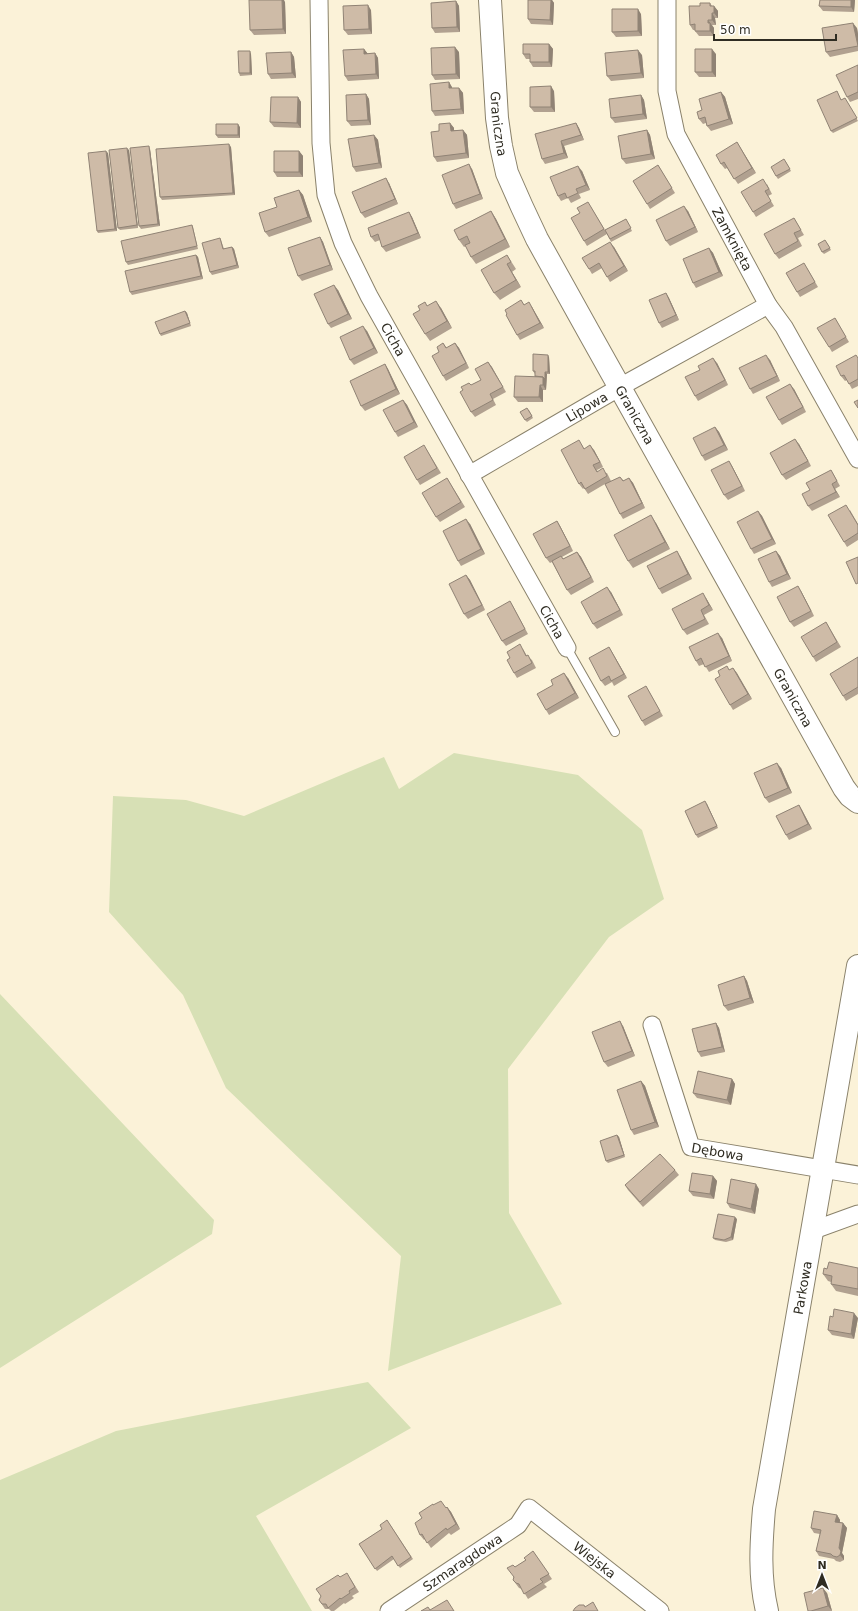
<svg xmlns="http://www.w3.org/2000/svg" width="858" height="1611" viewBox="0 0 858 1611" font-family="'DejaVu Sans',sans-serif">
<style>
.green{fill:#d7e0b5}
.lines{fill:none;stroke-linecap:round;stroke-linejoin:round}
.lane-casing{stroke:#8a826b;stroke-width:10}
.street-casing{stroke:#8a826b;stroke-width:19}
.secondary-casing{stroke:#8a826b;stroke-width:24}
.lane{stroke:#fff;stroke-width:8}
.street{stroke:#fff;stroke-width:17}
.secondary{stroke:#fff;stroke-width:22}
.wall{fill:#b1a190}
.shaded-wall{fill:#908375}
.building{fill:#cebba7;stroke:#908375}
.labels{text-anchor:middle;stroke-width:3.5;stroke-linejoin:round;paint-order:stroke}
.street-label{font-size:13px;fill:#2f2c22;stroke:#fff}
</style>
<rect width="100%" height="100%" fill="#fbf2d8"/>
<!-- green -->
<path class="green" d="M454 753 578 775 642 830 664 899 609 937 508 1069 509 1213 562 1304 388 1371 401 1256 226 1088 183 995 109 912 113 796 186 800 244 816 384 757 399 789Z
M0 994 214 1220 212 1234 0 1368Z
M368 1382 411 1428 256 1516 312 1611H0V1480L116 1431Z"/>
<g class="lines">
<defs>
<path id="lane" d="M567 648 615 732"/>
<g id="street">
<path id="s1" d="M319 0 321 143 326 195 343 243 369 296 567 648"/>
<path id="s2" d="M667 0V91L676 134 768 305 784 327 858 459"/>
<path id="s3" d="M469 475 627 383 768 305"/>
<path id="s4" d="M652 1025 691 1147 858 1175"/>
<path d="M811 1231 858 1214"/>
<path id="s5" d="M389 1611 518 1525 529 1508 660 1611"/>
</g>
<g id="secondary">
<path id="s6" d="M490 0 497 118 501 146 507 173 522 207 537 239 591 336 844 788 850 796 858 802"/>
<path id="s7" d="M767 1611C759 1577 761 1544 764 1509L858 966"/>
</g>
</defs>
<!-- lane casing -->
<use href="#lane" class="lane-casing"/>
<!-- street casing -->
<use href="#street" class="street-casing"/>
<!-- secondary casing -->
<use href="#secondary" class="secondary-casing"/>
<!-- lane -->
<use href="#lane" class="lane"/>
<!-- street -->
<use href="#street" class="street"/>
<!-- secondary -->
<use href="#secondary" class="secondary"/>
</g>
<!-- wall -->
<path class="wall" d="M528 0H552L554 3 553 25 531 24 528 19Z
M820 0H855L854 12 823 11 819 6Z
M456 1 459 6 460 32 435 33 432 28Z
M285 2 286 34 254 35 250 30Z
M710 3 712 6H714L718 11V18H715L716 25H712L714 28V36H699L695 31V30H693L690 25 700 6Z
M371 10 372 34 348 35 344 30Z
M641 14 642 36 616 37 612 32Z
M857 28 858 34V51L830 57 826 52Z
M549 44 553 49 552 67H533L530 62V59H526L523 54Z
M364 49 368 54 375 53 378 58 379 79 348 81 345 76Z
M291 52 294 57 296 78 271 79 268 74Z
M459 52 460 79 435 80 432 75Z
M251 54 252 75 240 76 239 73Z
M716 54V77H699L695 72Z
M642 55 644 78 611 81 607 76Z
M858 65V99L850 102 847 97Z
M449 82 452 88H459L463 93 464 114 435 116 432 111Z
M554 91 555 112H534L530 107Z
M837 91 841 100 845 98 858 121 833 133 831 131Z
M721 92 725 97 733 124 711 131 707 126 706 123 703 124 699 119 702 110Z
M366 94 369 99 371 125 351 126 347 121Z
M641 95 644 100 647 119 615 123 611 118Z
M298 97 301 102V128L274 127 270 122Z
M450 123 454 128V130H463L467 135 469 158 437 162 434 157 439 131Z
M576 123 579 128 584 140 564 146 568 158 545 164 542 159Z
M240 127V138H218L216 135Z
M647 130 650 135 655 159 626 164 622 159Z
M374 135 378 140 382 168 356 172 353 167Z
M737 142 756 173 738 184 727 168 725 169 721 164Z
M231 147 235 195 162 200 160 197Z
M150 149 160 226 141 229 139 226Z
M129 150 138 228 120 230 118 228Z
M299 151 303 156V177H277L274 172Z
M108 153 117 231 98 233 97 231Z
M786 162 791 171 778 179 776 176Z
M658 165 675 193 650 209 647 204Z
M472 169 483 199 456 209 453 204Z
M582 171 590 190 579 194 581 198 571 203 568 198 561 201 558 196Z
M389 183 398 204 365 218 361 213Z
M767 184 772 194 768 196 774 206 756 217 753 212Z
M299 190 303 195 312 222 269 237 265 232 277 207Z
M591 207 605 230 626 219 632 231 611 242 607 234 587 246 584 241 580 213Z
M491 211 496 219 510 247 476 264 471 257 466 246 464 247 459 240Z
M688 211 698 232 670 246 666 241Z
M409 212 412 217 421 238 386 252 382 247 380 240 375 242 371 237Z
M794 218 804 235 798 238 802 246 779 259 775 254Z
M192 225 193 227 198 249 128 265 126 262Z
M320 237 323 242 333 270 302 281 298 276Z
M220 238 221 240 224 249 232 247 234 249 239 268 212 275 210 272Z
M827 243 831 250 824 254 822 252Z
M614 247 628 271 610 282 602 268 592 274 589 269Z
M709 248 713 253 723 276 696 288 693 283Z
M196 255 198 257 203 279 132 295 130 292Z
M507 255 516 269 512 272 521 287 500 300 494 293Z
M807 268 818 287 800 297 797 292Z
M338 290 352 319 331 328 328 324Z
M666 293 669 298 679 320 662 328 659 323Z
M521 300 524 305 532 307 544 328 520 340 517 335Z
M427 306 441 308 452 328 430 341 425 334Z
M185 311 187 313 191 326 161 336 160 334Z
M835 318 849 342 832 352 829 347Z
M367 331 378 353 354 365 350 360Z
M443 343 447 348 455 343 459 348 469 368 446 381 443 376 439 352Z
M549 357 550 374H547L546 390H543V402H518L514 397 535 376V374L533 371Z
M858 357V386L852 389 847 380 845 381 841 376Z
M770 360 780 381 753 394 750 389Z
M488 362 506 392 493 399 496 405 475 417 471 412 463 390 469 383 471 385 481 380Z
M717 363 728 385 698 401 695 396Z
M385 364 388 369 400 394 365 411 361 406Z
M794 389 806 412 782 425 779 420Z
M403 400 407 405 418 427 398 437 395 432Z
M529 410 533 418 527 422 525 420Z
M715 427 719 432 728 450 705 461 702 456Z
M799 444 811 466 786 480 782 475Z
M582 445 584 449 594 450 603 467 597 470 598 472 607 473 611 481 620 477 624 481 629 478 633 483 645 508 623 519 620 514 605 484 588 494 584 488 583 489 579 484Z
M427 450 441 473 420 485 417 480Z
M729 461 732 466 745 491 728 500 724 495Z
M831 470 834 475 840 486 835 489 840 497 812 511 808 506 810 490Z
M447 478 465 507 440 522 436 517Z
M850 510 858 524V540L847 547 844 542Z
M758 511 762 516 776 544 754 554 751 549Z
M557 521 560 526 573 551 562 557 563 559 577 552 581 557 594 582 571 595 567 590 552 562 550 563 546 558Z
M656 523 670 549 633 568 628 561Z
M470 524 485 554 461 566 458 561Z
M776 551 780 556 791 579 772 587 769 582Z
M680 556 692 579 662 594 659 589Z
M466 575 470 580 485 610 468 619 464 614Z
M801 591 814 616 794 627 790 622Z
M611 592 623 615 597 629 593 624Z
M706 598 713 610 704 615 709 624 687 635 683 630Z
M510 601 513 606 528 634 506 646 502 641Z
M826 622 841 647 816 662 813 657Z
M722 638 732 661 709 672 704 664 699 666 696 661Z
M609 647 612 652 627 678 614 686 612 682 605 686 601 681Z
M523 649 527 656 532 660 536 668 517 678 514 673Z
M858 657V694L846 701 843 696Z
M733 668 752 699 733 710 730 705 720 676Z
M568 678 579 698 549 715 546 710 553 685Z
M646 686 663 716 645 726 642 721Z
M781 768 792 793 769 803 765 798Z
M707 804 718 828 698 838 696 835Z
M799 805 802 810 812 829 789 840 786 835Z
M744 976 747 981 754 1003 728 1011 724 1006Z
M716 1023 719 1028 725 1052 701 1057 698 1052Z
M623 1026 635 1056 608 1067 604 1062Z
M732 1079 735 1084 731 1105 697 1098 693 1093Z
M641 1081 645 1086 659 1127 634 1135 631 1130Z
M617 1135 619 1137 625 1157 608 1163 606 1161Z
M675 1170 679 1175 643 1207 628 1190 625 1185Z
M713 1176 717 1181 714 1199 693 1196 689 1191Z
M759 1189 755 1214 730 1208 727 1203Z
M737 1219 733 1240 726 1242 715 1240 713 1238Z
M858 1268V1296L836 1291 831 1284V1282L828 1281 823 1274 827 1269Z
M833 1317 858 1318 854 1339 832 1335 828 1330Z
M433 1505 446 1508 447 1507 451 1512 460 1529 451 1535 449 1533 431 1548 425 1539 424 1540 420 1535 422 1518Z
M837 1515 840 1520V1522L843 1523 847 1528 842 1553 844 1556V1560L840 1562 836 1561 834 1559 819 1556 816 1551 820 1534 814 1533 811 1528Z
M387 1520 413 1559 400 1568 394 1559 377 1571 359 1544 382 1529Z
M533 1551 552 1579 544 1584 547 1587 528 1599 522 1589 519 1588 513 1580 515 1567 526 1560Z
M340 1577 350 1578 359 1592 352 1596 354 1598 345 1604 344 1603 334 1611H331L329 1609H325L319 1600Z
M827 1593 832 1611H808Z"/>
<!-- shaded-wall -->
<path class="shaded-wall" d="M282 0H284L285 2 286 34 283 29Z
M551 0H552L554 3 553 25 550 20Z
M851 0H855L854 12 851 7Z
M456 1 459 6 460 32 457 27Z
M368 5 371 10 372 34 369 29Z
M714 6 718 11V18L714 13Z
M638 9 641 14 642 36 638 31Z
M712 13 715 18 716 25 712 20Z
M708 20 714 28V36L710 31Z
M853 23 857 28 858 34V47Z
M549 44 553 49 552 67 549 62Z
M455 47 459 52 460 79 456 74Z
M364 49 368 54H364Z
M712 49 716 54V77L712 72Z
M638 50 642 55 644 78 641 73Z
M250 51 251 54 252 75 250 73Z
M291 52 294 57 296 78 292 73Z
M375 53 378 58 379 79 376 74Z
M449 82 452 87V93L449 88Z
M551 86 554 91 555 112 551 107Z
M459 88 463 93 464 114 461 109Z
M721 92 725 97 733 124 729 119Z
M366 94 369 99 371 125 368 120Z
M641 95 644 100 647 119 643 114Z
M298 97 301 102V128L297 123Z
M450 123 454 128V136L451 131Z
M576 123 579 128 584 140 581 135Z
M238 124 240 127V138L238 135Z
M463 130 467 135 469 158 466 153Z
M647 130 650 135 655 159 651 154Z
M374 135 378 140 382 168 379 163Z
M561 141 564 146 568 158 564 153Z
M737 142 740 147 756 173 752 168Z
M229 144 231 147 235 195 233 193Z
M149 146 150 149 160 226 158 224Z
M127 148 129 150 138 228 137 225Z
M106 151 108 153 117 231 115 229Z
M299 151 303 156V177L299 172Z
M469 164 472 169 483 199 480 194Z
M578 166 582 171 590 190 586 185Z
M386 178 389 183 398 204 395 199Z
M299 190 303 195 312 222 308 217Z
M684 206 688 211 698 232 695 227Z
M491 211 496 219 510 247 505 239Z
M409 212 412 217 421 238 418 233Z
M320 237 323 242 333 270 330 265Z
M610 242 614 247 628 271 624 266Z
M232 247 234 249 239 268 237 265Z
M709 248 713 253 723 276 719 272Z
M196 255 198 257 203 279 201 276Z
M507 264 512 272 521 287 516 280Z
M334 285 338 290 352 319 348 314Z
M666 293 669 298 679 320 676 315Z
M436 301 441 308 452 328 447 321Z
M529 302 532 307 544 328 540 323Z
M185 311 187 313 191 326 190 323Z
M363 326 367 331 378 353 374 348Z
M455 343 459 348 469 368 466 363Z
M548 355 549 357 550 374 548 372Z
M766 355 770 360 780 381 777 376Z
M713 358 717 363 728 385 725 380Z
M488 362 492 367 506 392Z
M385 364 388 369 400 394 396 389Z
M545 372 547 374 546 390 543 385V377Z
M790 384 794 389 806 412 803 407Z
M540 385 543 390V402L539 397Z
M403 400 407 405 418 427 414 422Z
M715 427 719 432 728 450 724 445Z
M795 439 799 444 811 466 808 461Z
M590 445 594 450 603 467 600 462Z
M729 461 732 466 745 491 742 486Z
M629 478 633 483 645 508 642 503Z
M832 484 835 489 840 497 836 492Z
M758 511 762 516 776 544 772 539Z
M651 515 656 523 670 549 665 542Z
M466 519 470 524 485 554 481 549Z
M557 521 560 526 573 551 570 546Z
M677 551 680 556 692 579 688 574Z
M776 551 780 556 791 579 787 574Z
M577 552 581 557 594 582 591 577Z
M466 575 470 580 485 610 482 605Z
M798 586 801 591 814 616 811 611Z
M607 587 611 592 623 615 620 610Z
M703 593 706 598 713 610 709 605Z
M718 633 722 638 732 661 729 656Z
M609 647 612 652 627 678 624 674Z
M733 668 737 673 752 699 748 694Z
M564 673 568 678 579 698 575 693Z
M777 763 781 768 792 793 788 788Z
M705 801 707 804 718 828 717 826Z
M799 805 802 810 812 829 808 824Z
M744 976 747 981 754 1003 750 998Z
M620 1021 623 1026 635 1056 632 1051Z
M716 1023 719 1028 725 1052 722 1047Z
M732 1079 735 1084 731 1105 727 1100Z
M641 1081 645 1086 659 1127 655 1122Z
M617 1135 619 1137 625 1157 624 1155Z
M713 1176 717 1181 714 1199 710 1194Z
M756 1184 759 1189 755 1214 751 1209Z
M735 1217 737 1219 733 1240 731 1237Z
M854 1313 858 1318 854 1339 851 1334Z
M447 1507 451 1512 460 1529 456 1524Z
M837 1515 840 1520 839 1527 835 1522Z
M843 1523 847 1528 842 1553 844 1556V1560L840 1555 839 1548Z
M823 1588 827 1593 832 1611 828 1606Z"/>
<!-- building -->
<path class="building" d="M249 0H282L283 29 250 30Z
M528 0H551L550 20 528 19Z
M820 0H851V7L819 6Z
M456 1 457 27 432 28 431 3Z
M700 3H710V6H714V13H712V20H708V23H710V31H695V24L690 25 689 6H700Z
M368 5 369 29 344 30 343 6Z
M612 9H638V31L612 32Z
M853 23 858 46 826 52 822 28Z
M523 44H549V62H530V54H523Z
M455 47 456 74 432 75 431 48Z
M364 49V54L375 53 376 74 345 76 343 50Z
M695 49H712V72H695Z
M638 50 641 73 607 76 605 53Z
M238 51H250V73H239Z
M291 52 292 73 268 74 266 53Z
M858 65V92L847 97 836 75Z
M449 82V88H459L461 109 432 111 430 84Z
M551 86V107H530V87Z
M837 91 841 100 845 98 857 118 831 131 817 100Z
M721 92 729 119 707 126 705 117 699 119 697 112 702 110 699 99Z
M366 94 368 120 347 121 346 95Z
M641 95 643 114 611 118 609 99Z
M271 97H298L297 123 270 122Z
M450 123 451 131 463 130 466 153 434 157 431 132 439 131V124Z
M576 123 581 135 561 141 564 153 542 159 535 134Z
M216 124H238V135H216Z
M647 130 651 154 622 159 618 136Z
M374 135 379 163 353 167 348 139Z
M737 142 752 168 734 179 724 162 721 164 716 155Z
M229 144 233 193 160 197 156 149Z
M149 146 158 224 139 226 130 148Z
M127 148 137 225 118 228 109 150Z
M106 151 115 229 97 231 88 153Z
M274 151H299V172H274Z
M784 159 790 169 776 176 771 167Z
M469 164 480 194 453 204 442 175Z
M658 165 672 188 647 204 633 181Z
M578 166 586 185 576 189 578 193 567 198 565 193 558 196 550 177Z
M386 178 395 199 361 213 352 192Z
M763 179 769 189 765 191 771 201 753 212 741 192Z
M299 190 308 217 265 232 259 213 277 207 274 198Z
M588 202 604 229 584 241 571 218 580 213 577 208Z
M684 206 695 227 666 241 656 220Z
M491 211 505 239 471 257 465 245 470 243 467 236 459 240 454 230Z
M409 212 418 233 382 247 378 234 371 237 368 228Z
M794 218 801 230 794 233 798 241 775 254 764 234Z
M626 219 631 228 610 239 605 230Z
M192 225 197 246 126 262 121 241Z
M320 237 330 265 298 276 288 248Z
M220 238 223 249 232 247 237 265 210 272 202 243Z
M825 240 830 248 822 252 818 244Z
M610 242 624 266 607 277 599 263 589 269 582 258Z
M709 248 719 272 693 283 683 259Z
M196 255 201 276 130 292 125 271Z
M507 255 511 262 507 264 516 280 494 293 481 270Z
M804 263 815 282 797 292 786 273Z
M334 285 348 314 328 324 314 294Z
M666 293 676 315 659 323 649 300Z
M521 300 524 305 529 302 540 323 517 335 506 315 507 314 505 310Z
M436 301 447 321 425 334 413 314 420 310 418 306 425 302 427 306Z
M185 311 190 323 160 334 155 322Z
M835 318 846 337 829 347 817 328Z
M363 326 374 348 350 360 340 337Z
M443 343 446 348 455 343 466 363 443 376 432 356 439 352 437 347Z
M533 354 548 355V372H545V379L543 377 535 376V371H533Z
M766 355 777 376 750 389 739 368Z
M856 355 858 358V379L849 384 844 375 841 376 836 366Z
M713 358 725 380 695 396 685 377 700 370 698 366Z
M488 362 503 387 490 394 493 400 471 412 460 392 463 390 461 387 469 383 471 385 481 380 475 369Z
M385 364 396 389 361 406 350 381Z
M515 376 543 377V385H540L539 397H514Z
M790 384 803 407 779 420 766 397Z
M403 400 414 422 395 432 383 410Z
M858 400V408L854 402Z
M527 408 532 416 525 420 520 412Z
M715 427 724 445 702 456 693 438Z
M795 439 808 461 782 475 770 453Z
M579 440 584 449 590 445 600 462 593 465 597 472 603 468 607 476 585 489 581 482 579 484 561 450Z
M424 445 437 468 417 480 404 457Z
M729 461 742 486 724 495 711 470Z
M831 470 837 481 832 484 836 492 808 506 802 494 810 490 806 483Z
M620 477 623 481 629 478 642 503 620 514 605 484Z
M447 478 461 502 436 517 422 493Z
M846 505 858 525V533L844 542 828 515Z
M758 511 772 539 751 549 737 522Z
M651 515 665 542 628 561 614 535Z
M466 519 481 549 458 561 443 531Z
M557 521 570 546 546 558 533 534Z
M677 551 688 574 659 589 647 566Z
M776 551 787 574 769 582 758 559Z
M577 552 591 577 567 590 552 561 561 556 563 559Z
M858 557V583L856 584 846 562Z
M466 575 482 605 464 614 449 584Z
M798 586 811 611 790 622 777 597Z
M607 587 620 610 593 624 581 602Z
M703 593 709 605 701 610 705 619 683 630 672 609Z
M510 601 525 629 502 641 487 614Z
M826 622 837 642 813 657 801 637Z
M718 633 729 656 705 667 701 658 696 661 689 647Z
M520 644 526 656 528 655 532 663 514 673 507 660 510 658 507 652Z
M609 647 624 674 611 681 609 676 601 681 589 658Z
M858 657V687L843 696 830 674Z
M727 666 729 670 733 668 748 694 730 705 715 679 720 676 718 671Z
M564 673 575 693 546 710 537 694 553 685 551 680Z
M646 686 660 711 642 721 628 696Z
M777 763 788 788 765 798 754 773Z
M705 801 717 826 696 835 685 811Z
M799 805 808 824 786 835 776 816Z
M744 976 750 998 724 1006 718 985Z
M620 1021 632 1051 604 1062 592 1032Z
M716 1023 722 1047 698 1052 692 1029Z
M698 1071 732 1079 727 1100 693 1093Z
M641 1081 655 1122 631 1130 617 1090Z
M617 1135 624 1155 606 1161 600 1141Z
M660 1154 675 1170 640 1202 625 1185Z
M692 1173 713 1176 710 1194 689 1191Z
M731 1179 756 1184 751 1209 727 1203Z
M718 1214 735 1217 731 1237 724 1240 713 1238Z
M829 1262 858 1268V1289L831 1284 832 1276 823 1274 824 1268 827 1269Z
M834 1309 854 1313 851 1334 828 1330 830 1316 833 1317Z
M441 1501 446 1508 447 1507 456 1524 447 1530 446 1528 427 1543 422 1534 420 1535 415 1523 422 1518 419 1513 433 1504V1505Z
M814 1511 837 1515 835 1522 843 1523 839 1548 841 1551 840 1555 837 1557 833 1556 831 1554 816 1551 821 1530 811 1528Z
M387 1520 411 1557 398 1566 392 1556 375 1569 359 1544 382 1529 380 1525Z
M533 1551 549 1574 540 1579 543 1582 524 1594 519 1584 516 1583 513 1580 514 1577 507 1568 513 1565 515 1567 526 1560 524 1558Z
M347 1573 355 1587 349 1591 350 1593 341 1599 340 1598 328 1608 326 1604H322L319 1600 321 1596 316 1589 338 1575 340 1577Z
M823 1588 828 1606 811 1611H808L804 1593Z
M447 1600 454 1611H421L428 1607 430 1610Z
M593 1602 598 1611H573L575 1608 579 1605H584L585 1607Z"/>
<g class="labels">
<!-- street labels -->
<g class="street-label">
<text dy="5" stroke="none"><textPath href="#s6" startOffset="124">Graniczna</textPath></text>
<text dy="5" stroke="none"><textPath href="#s2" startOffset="254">Zamknięta</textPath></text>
<text dy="5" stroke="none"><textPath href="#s1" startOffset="355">Cicha</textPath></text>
<text dy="5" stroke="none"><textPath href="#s3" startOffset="136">Lipowa</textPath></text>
<text dy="5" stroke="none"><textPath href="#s6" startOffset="448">Graniczna</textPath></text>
<text dy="5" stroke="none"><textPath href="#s1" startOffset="679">Cicha</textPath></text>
<text dy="5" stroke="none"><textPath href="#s6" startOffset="772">Graniczna</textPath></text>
<text dy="5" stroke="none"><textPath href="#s4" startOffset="155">Dębowa</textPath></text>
<text dy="5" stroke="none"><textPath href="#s7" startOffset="327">Parkowa</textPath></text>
<text dy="5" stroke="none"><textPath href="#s5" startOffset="259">Wiejska</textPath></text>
<text dy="5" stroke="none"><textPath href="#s5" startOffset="88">Szmaragdowa</textPath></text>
</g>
</g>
<!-- north arrow -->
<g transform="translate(822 1575)" stroke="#ffffff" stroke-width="3" paint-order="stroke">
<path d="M0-3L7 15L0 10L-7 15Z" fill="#2f2c22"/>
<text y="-6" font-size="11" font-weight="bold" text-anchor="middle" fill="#2f2c22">N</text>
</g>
<!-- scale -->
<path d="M714 34v6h122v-6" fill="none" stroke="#2f2c22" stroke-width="2"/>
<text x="720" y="34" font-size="12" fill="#2f2c22" stroke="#ffffff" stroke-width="3" paint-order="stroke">50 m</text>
</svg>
